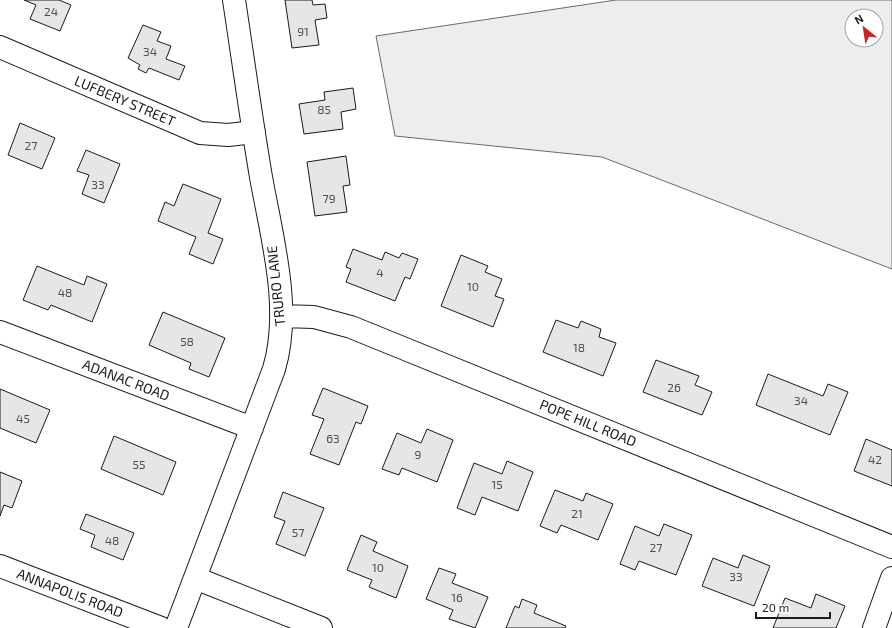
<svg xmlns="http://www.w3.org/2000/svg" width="892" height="628" viewBox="0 0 892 628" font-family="'Exo 2',sans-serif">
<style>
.built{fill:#ededed;stroke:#6a6a6a;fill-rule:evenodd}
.building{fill:#e6e6e6;stroke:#1a1a1a}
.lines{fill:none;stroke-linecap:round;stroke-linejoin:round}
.street-casing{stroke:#1a1a1a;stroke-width:24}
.street{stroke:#fff;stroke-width:22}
.labels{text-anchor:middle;stroke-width:3;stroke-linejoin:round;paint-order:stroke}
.number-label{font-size:12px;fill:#4d4d4d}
.street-label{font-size:14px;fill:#1a1a1a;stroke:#fff}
</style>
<rect width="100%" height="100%" fill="#fff"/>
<!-- built -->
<path class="built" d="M616 0H892V269L602 157 395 136 376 36ZM852 16H876V40H852Z"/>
<!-- building -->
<path class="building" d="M24 0H59L71 5 60 31 30 19 36 5Z
M285 0H312L313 5 325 4 327 18 315 20 319 45 292 48Z
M143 25 161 32 157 41 171 46 166 59 185 66 179 80 149 68 146 73 138 69 140 65 128 58Z
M353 88 356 109 341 112 343 129 304 134 299 104 325 100 324 92Z
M20 123 55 138 42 169 8 155Z
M86 150 120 164 104 203 82 194 89 175 77 171Z
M346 156 350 185 343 186 347 212 315 216 307 162Z
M183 184 221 199 208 233 223 239 213 264 189 254 196 237 158 221 165 202 174 206Z
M353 249 382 260 385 252 399 258 402 253 418 259 410 279 405 277 395 301 346 282 351 269 346 267Z
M461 255 488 266 485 272 502 279 495 296 504 299 493 327 441 306Z
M37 266 84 285 87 276 107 284 92 322 51 305 48 310 23 300Z
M163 312 225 338 209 377 189 369 191 363 149 345Z
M556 320 578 328 581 321 601 329 599 337 616 343 603 376 543 352Z
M656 360 699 376 695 385 712 392 702 415 643 392Z
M768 374 823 396 828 384 848 392 830 435 756 405Z
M323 388 368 406 361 424 356 422 339 465 310 454 324 419 312 415Z
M0 389 50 410 36 443 0 428Z
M427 429 453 440 437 482 402 468 399 475 382 469 397 433 421 443Z
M114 436 176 462 163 495 101 469Z
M866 439 892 450V486L854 471Z
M507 461 533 472 518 511 482 497 475 515 457 508 474 463 502 474Z
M0 472 22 481 12 508 4 505 0 516Z
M555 490 583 501 586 493 613 504 598 540 561 525 557 533 540 526Z
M283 492 324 508 305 556 276 544 285 521 274 517Z
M86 514 134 533 123 560 91 547 95 535 80 529Z
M664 524 692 535 676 575 639 561 635 570 620 564 635 526 659 536Z
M361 535 377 542 373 551 408 566 396 598 369 587 372 580 347 570Z
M743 555 770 566 754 606 702 586 713 558 738 568Z
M439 568 456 574 452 583 488 597 475 628 449 619 453 610 426 599Z
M816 594 845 606 836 628H773L785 598 811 608Z
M522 599 537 605 534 613 566 626 565 628H506L515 606 519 608Z"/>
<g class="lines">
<defs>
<path id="street" d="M0 47 200 133 228 135 254 132
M281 316 314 317 351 327 892 547
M0 332 252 428
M0 566 161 628
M195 578 321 628
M176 628 274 369C292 308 272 239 261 177 251 118 243 59 234 0
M874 628 892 578"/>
</defs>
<!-- street casing -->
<use href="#street" class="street-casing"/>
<!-- street -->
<use href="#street" class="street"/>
</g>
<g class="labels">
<!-- number labels -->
<g class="number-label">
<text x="51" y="16">24</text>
<text x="303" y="36">91</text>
<text x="150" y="56">34</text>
<text x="324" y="114">85</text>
<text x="31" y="150">27</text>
<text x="98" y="189">33</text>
<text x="329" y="203">79</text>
<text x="380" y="277">4</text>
<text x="473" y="291">10</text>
<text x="65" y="297">48</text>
<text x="187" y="346">58</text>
<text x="579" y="352">18</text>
<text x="674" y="392">26</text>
<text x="801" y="405">34</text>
<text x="23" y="423">45</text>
<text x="333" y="443">63</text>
<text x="418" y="459">9</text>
<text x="875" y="464">42</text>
<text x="139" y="469">55</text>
<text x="497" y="489">15</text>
<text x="577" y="518">21</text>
<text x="298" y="537">57</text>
<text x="112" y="545">48</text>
<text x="656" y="552">27</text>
<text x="378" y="572">10</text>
<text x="736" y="581">33</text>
<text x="457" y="602">16</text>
</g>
<!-- street labels -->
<g class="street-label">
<text transform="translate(125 101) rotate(23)" y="5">LUFBERY STREET</text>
<text transform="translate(276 286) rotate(-96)" y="5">TRURO LANE</text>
<text transform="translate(126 380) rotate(21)" y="5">ADANAC ROAD</text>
<text transform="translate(588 423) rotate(22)" y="5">POPE HILL ROAD</text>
<text transform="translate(70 593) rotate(21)" y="5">ANNAPOLIS ROAD</text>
</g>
</g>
<!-- north arrow -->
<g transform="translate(864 28) rotate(330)"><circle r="19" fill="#ffffff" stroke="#a3a3a3"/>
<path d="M0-3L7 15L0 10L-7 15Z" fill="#c62828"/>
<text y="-6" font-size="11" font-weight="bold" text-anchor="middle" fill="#1a1a1a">N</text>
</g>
<!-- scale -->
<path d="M756 612v6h74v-6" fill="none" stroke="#1a1a1a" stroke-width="2"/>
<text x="762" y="612" font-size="12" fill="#1a1a1a" stroke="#ffffff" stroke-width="3" paint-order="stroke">20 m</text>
</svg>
